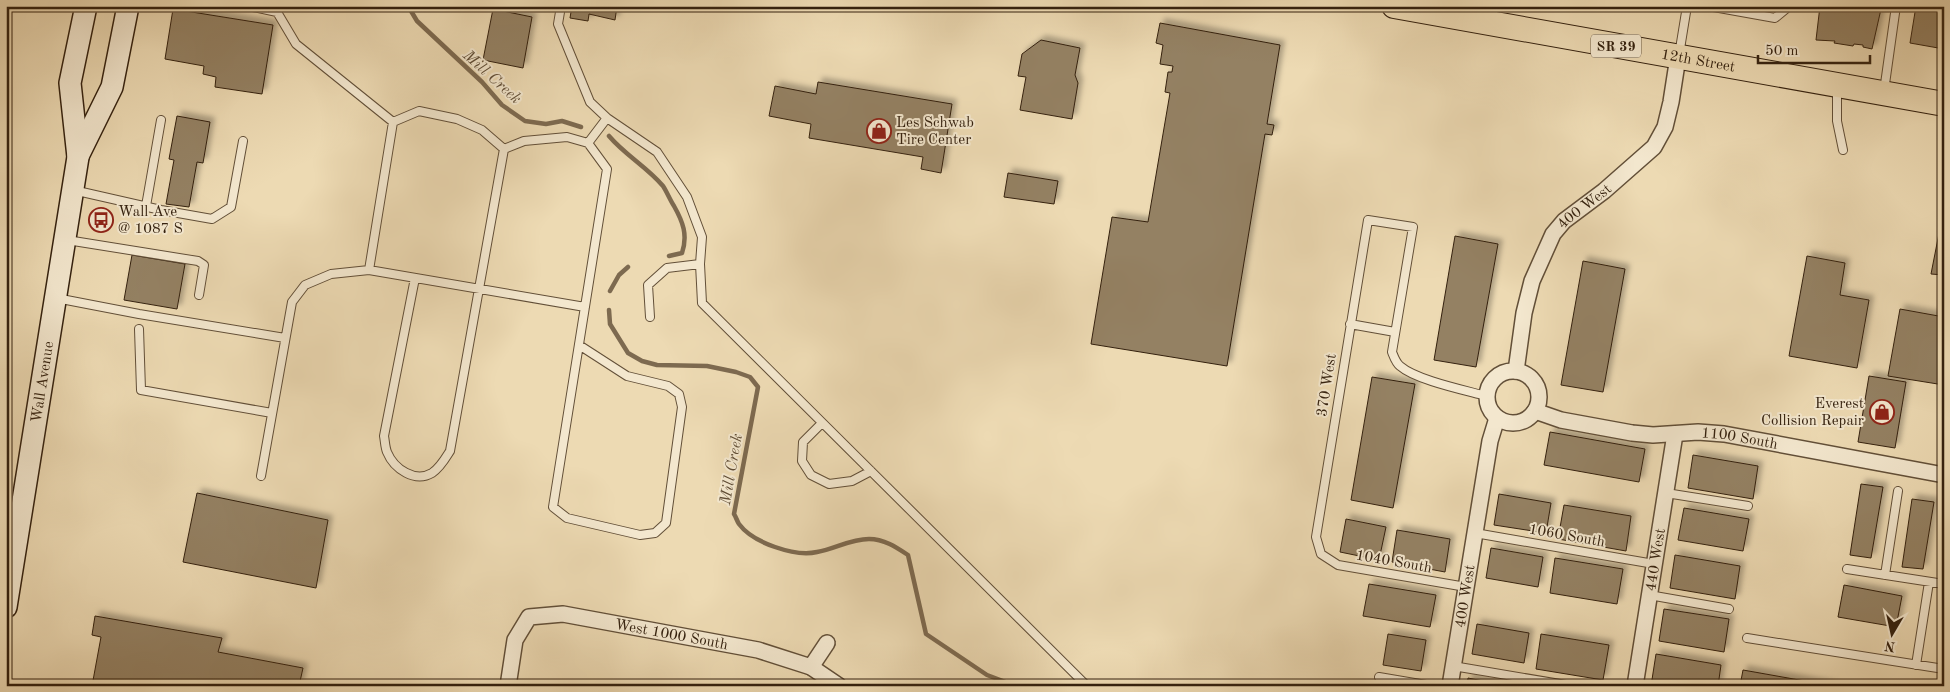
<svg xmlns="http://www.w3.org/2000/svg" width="1950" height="692" viewBox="0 0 1950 692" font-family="'Old Standard TT',serif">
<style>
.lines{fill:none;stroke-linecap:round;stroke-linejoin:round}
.stream{stroke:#7d6a50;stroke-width:4.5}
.building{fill:#948164;stroke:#34210f;filter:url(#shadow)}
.service-casing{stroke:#624f38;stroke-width:10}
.minor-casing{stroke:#624f38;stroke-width:18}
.secondary-casing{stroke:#34210f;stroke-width:24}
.primary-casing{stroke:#34210f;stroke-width:26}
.service{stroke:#f3e7ce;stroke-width:8}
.minor{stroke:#f3e7ce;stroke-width:15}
.secondary{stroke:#f3e7ce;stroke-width:21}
.primary{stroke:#eddab3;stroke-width:24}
.labels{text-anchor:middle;stroke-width:4;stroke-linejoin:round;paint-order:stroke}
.shield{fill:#f3e7ce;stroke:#6d5c48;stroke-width:1}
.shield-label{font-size:14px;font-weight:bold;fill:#34210f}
.street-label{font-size:15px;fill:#34210f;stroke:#f3e7ce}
.poi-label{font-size:15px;fill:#34210f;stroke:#f3e7ce;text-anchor:start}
.water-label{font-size:16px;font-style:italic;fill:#5f4c35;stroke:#f3e7ce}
</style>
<defs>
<filter id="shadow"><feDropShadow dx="4.5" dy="-4.5" stdDeviation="2.5" flood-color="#0004"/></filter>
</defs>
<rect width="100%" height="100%" fill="#eddab3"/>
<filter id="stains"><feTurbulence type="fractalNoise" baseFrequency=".004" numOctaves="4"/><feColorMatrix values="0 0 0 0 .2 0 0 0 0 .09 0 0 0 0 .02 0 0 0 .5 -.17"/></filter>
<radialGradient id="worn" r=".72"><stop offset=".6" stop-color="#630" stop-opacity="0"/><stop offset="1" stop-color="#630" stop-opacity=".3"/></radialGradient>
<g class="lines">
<!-- stream -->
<path class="stream" d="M408 6 417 21 482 82 502 105 525 121 546 124 562 121 581 127
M609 136C625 155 647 167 663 186 667 192 670 200 674 206 683 222 688 235 682 253L669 256
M610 291 619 275 628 267
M609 310 610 324 628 353 642 361 657 365 707 366 736 372 750 377 758 387 734 514C736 517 737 521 739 524 753 543 795 557 817 552 835 549 850 539 869 539 884 539 896 547 908 555L926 634 987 675 1016 686"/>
</g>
<!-- building -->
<path class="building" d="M572 6H617L615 20 589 14 588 21 570 18Z
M1820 6H1878L1881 9 1872 49 1863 47V45L1854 44 1853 46 1834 43 1835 41 1816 40Z
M1916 6H1944V49L1910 43Z
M173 9 273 25 262 94 215 87 216 77 203 74 204 66 165 59Z
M493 9 532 17 523 68 483 60Z
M1160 23 1280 45 1267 124 1274 125 1272 135 1265 134 1227 366 1091 344 1112 217 1148 222 1170 93 1165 92 1168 72H1172L1173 66 1160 64 1163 45 1156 43Z
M1041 40 1080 48 1075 75 1078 83 1072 119 1020 110 1026 77 1018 76 1022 54Z
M818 82 952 104 941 173 921 169 923 157 809 138 811 124 769 116 775 86 816 94Z
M177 116 210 122 203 163 197 162 189 207 166 204 174 160 169 159Z
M1008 173 1058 181 1054 204 1004 197Z
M1944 208V275L1931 274Z
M1455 236 1498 244 1476 367 1434 360Z
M132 255 185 264 177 309 124 300Z
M1807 256 1845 263 1840 295 1869 300 1857 368 1789 356Z
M1583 261 1625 269 1603 392 1561 385Z
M1900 309 1944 317V385L1888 376Z
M1869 376 1906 382 1895 448 1858 442Z
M1372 377 1415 384 1393 508 1351 500Z
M1550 432 1645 449 1639 482 1544 465Z
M1693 455 1758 466 1753 499 1688 488Z
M1861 484 1883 487 1871 558 1850 555Z
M197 493 328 520 316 588 183 562Z
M1499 494 1551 503 1546 533 1494 525Z
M1912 499 1934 502 1923 569 1902 567Z
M1564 505 1631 516 1626 551 1558 539Z
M1684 508 1749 519 1743 551 1678 540Z
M1346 519 1386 527 1379 560 1340 552Z
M1397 530 1450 539 1445 572 1392 562Z
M1491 548 1543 557 1538 587 1486 578Z
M1675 555 1740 566 1735 599 1670 588Z
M1555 558 1623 569 1617 604 1550 593Z
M1369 584 1436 595 1430 627 1363 616Z
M1844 585 1902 596 1896 627 1838 617Z
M1664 609 1729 619 1724 652 1659 641Z
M95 616 222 638 218 652 303 668 299 686H92L101 637 92 635Z
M1477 624 1529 633 1524 663 1472 654Z
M1388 634 1426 640 1421 671 1383 665Z
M1541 634 1609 645 1603 680 1536 669Z
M1656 654 1721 665 1718 686H1651Z
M1743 670 1833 686H1740Z
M1468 678 1509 686H1467Z"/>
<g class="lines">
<defs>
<path id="service" d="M248 6 277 12 296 44 393 122 419 111 457 119 482 130 504 149
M561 6 558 24 590 102 607 118 588 143
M1708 6 1775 18 1786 9V6
M1679 55 1687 6
M1837 88V121L1843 150
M1884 91 1896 6
M607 118 657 152 687 197 702 237 700 264 702 303 1087 686
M73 190 161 210 212 219 231 207 243 141
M146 206 161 120
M67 240 198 261 204 265 199 295
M369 270 393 122
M415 278 384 436C385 441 385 447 387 452 394 469 415 483 432 473 440 468 445 459 450 451L504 149 524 141 567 137 588 143 607 169 553 507 567 518 640 535 655 533 666 523 682 407 679 394 668 386 627 376 579 345
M56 298 139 314 285 338
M650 317 648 285 667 268 700 264
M1350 324 1395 332
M139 329 141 390 272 413
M822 423 803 442 802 461 811 475 829 484 852 481 871 471
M261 476 292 302 305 285 331 274 369 270 585 307
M1666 493 1748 506
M1475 533 1654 564
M1847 569 1944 584
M1885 575 1898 491
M1466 587 1338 565 1321 554 1316 537 1368 220 1413 227 1392 352C1394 357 1396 363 1400 366 1416 380 1464 390 1486 396
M1649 595 1729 609
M1747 638 1944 669
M1916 665 1929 582
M1453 666 1572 686
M1379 677 1432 686"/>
<g id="minor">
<path id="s1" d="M1516 371 1524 313 1532 281 1553 234 1564 221 1604 191 1654 147 1665 127 1671 102 1678 57"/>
<circle cx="1513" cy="397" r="26"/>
<path id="s2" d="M1535 411 1561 420 1632 433 1653 435 1698 432 1724 434 1944 475"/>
<path d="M811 667 827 643"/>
<path id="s3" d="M508 686 515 640 529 617 563 614 758 650 811 667 839 686"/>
<path id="s4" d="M1450 686 1490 441 1497 418"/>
<path id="s5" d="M1635 686 1675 434"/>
</g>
<g id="secondary">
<path d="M78 156 112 87 128 6"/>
<path id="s6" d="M6 607 78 157 70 83 86 6"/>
</g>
<g id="primary">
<path id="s7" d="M1394 6 1944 104"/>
</g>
</defs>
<!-- service casing -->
<use href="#service" class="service-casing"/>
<!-- minor casing -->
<use href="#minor" class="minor-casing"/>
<!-- secondary casing -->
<use href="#secondary" class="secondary-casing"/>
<!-- primary casing -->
<use href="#primary" class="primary-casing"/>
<!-- service -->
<use href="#service" class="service"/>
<!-- minor -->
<use href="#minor" class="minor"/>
<!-- secondary -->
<use href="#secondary" class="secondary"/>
<!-- primary -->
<use href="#primary" class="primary"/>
</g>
<!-- icons -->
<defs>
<symbol id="shop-ring" viewBox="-11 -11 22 22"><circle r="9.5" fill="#f3e7ce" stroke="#8f2418" stroke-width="1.5"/><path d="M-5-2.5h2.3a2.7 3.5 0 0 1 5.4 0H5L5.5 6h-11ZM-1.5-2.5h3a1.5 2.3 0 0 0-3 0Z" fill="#8f2418"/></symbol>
<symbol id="bus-ring" viewBox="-11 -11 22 22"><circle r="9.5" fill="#f3e7ce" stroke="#8f2418" stroke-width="1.5"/><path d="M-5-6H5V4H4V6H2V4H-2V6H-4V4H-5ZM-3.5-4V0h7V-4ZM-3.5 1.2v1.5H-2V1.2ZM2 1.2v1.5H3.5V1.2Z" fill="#8f2418"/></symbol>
</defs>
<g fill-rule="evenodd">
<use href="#shop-ring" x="865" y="117" width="28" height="28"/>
<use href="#bus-ring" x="87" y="206" width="28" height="28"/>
<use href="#shop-ring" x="1868" y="398" width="28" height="28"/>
</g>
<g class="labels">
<!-- shield labels -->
<rect class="shield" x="1591" y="34.5" width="50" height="23" rx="4"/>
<g class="shield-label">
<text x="1616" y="51">SR 39</text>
</g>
<!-- street labels -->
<g class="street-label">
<text dy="5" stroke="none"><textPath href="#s7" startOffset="309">12th Street</textPath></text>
<text dy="5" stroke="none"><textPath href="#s1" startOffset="185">400 West</textPath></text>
<text dy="5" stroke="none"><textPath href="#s6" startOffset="228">Wall Avenue</textPath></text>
<text transform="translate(1326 385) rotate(-81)" y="5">370 West</text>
<text dy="5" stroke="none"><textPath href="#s2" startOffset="208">1100 South</textPath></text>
<text transform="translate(1567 535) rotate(10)" y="5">1060 South</text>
<text dy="5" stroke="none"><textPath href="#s5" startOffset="128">440 West</textPath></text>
<text transform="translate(1394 561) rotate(10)" y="5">1040 South</text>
<text dy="5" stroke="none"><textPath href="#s4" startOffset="91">400 West</textPath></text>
<text dy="5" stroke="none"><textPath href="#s3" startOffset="218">West 1000 South</textPath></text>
</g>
<!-- poi labels -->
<g class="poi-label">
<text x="896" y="127">Les Schwab<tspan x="896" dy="17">Tire Center</tspan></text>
<text x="118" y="216">Wall Ave<tspan x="118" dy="17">@ 1087 S</tspan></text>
<text x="1864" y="408" text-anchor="end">Everest<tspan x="1864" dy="17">Collision Repair</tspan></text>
</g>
<!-- water labels -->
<g class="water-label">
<text transform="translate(493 76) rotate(42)" y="6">Mill Creek</text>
<text transform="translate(730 469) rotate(-80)" y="6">Mill Creek</text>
</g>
</g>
<!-- margin -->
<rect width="1950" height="692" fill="none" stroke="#eddab3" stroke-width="25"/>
<rect x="8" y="8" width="1935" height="677" fill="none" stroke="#34210f" stroke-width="2.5"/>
<rect x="12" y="12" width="1925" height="667" fill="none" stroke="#34210f"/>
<!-- north arrow -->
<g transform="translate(1892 634) rotate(189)" stroke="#f3e7ce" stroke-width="4" paint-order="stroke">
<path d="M0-4L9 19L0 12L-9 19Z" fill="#34210f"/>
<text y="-8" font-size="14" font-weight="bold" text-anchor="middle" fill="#34210f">N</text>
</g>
<!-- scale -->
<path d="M1758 55v8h112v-8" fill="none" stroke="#34210f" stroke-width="2.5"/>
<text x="1765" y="55" font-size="15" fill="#34210f" stroke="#f3e7ce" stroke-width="4" paint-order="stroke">50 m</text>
<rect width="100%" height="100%" filter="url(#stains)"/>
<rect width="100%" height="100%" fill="url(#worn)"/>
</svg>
